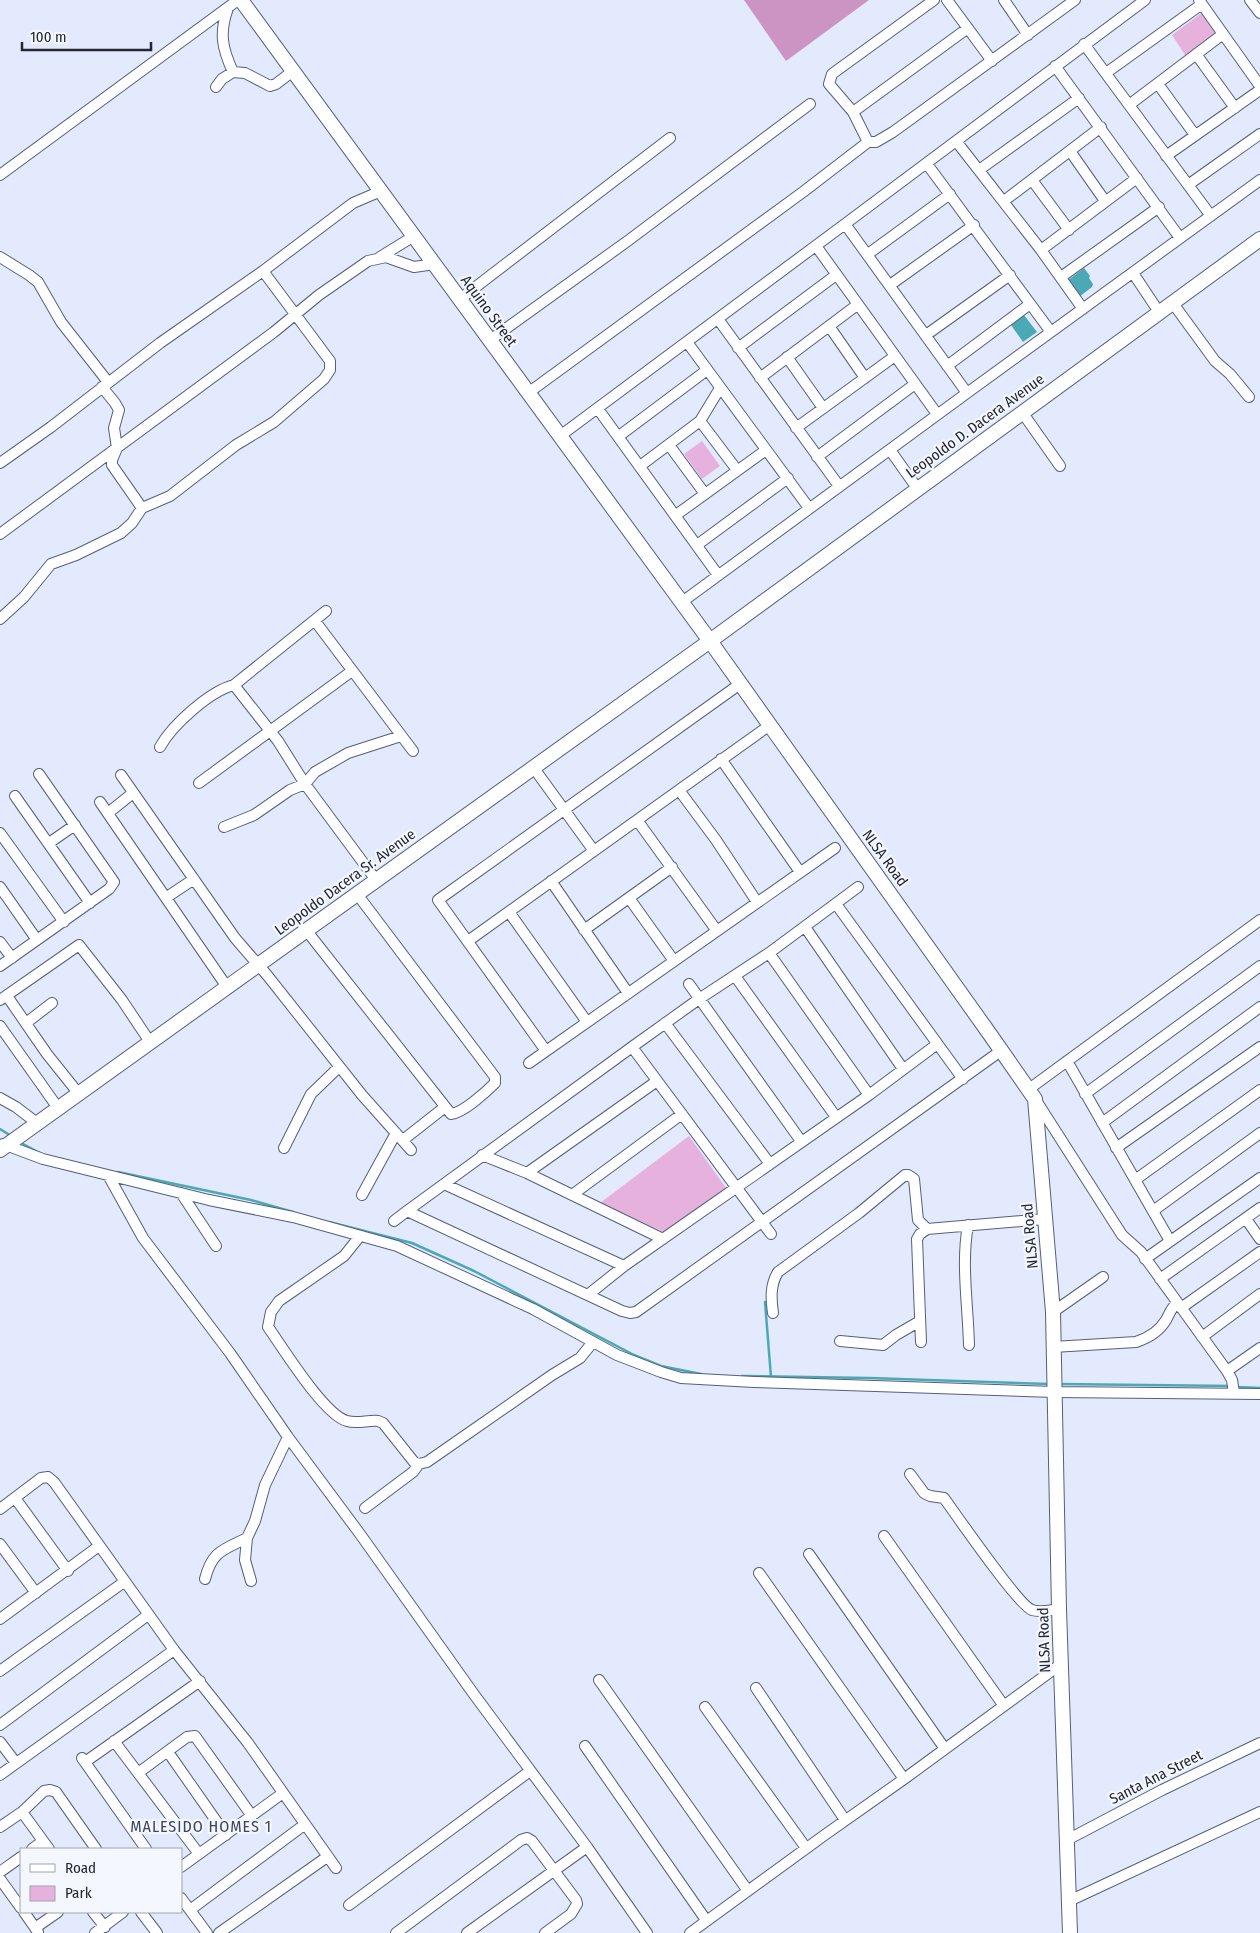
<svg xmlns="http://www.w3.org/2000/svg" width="1260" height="1933" viewBox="0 0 1260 1933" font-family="'Fira Sans Condensed',sans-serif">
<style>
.green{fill:#e7b1dd}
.forest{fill:#cb94c2}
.water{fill:#4ba9b5}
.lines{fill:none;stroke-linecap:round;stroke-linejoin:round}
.stream{stroke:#4ba9b5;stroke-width:2.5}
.minor-casing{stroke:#555f7b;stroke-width:12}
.secondary-casing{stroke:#555f7b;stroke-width:16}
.minor{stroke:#fff;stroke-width:10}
.secondary{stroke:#fff;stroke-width:14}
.labels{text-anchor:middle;stroke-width:4.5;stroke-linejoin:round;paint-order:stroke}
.street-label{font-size:15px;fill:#222732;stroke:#f5f7fe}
.neighbourhood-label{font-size:16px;letter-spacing:1px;fill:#3c455f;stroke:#f5f7fe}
</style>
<rect width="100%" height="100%" fill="#e3eafe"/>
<!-- green -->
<path class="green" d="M1203 12 1219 34 1187 58 1172 35Z
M702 441 720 466 702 479 684 454Z
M689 1136 726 1188 664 1232 600 1203Z"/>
<!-- forest -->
<path class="forest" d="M744 0H869L786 61Z"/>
<!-- water -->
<path class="water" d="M1084 268 1090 276 1089 278 1093 284 1092 287 1079 297 1067 281Z
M1024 315 1037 332 1023 342 1011 325Z"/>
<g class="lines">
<!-- stream -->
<path class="stream" d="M0 1129 8 1134
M23 1144 40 1153
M118 1172 251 1200 293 1212
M329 1222 412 1243 474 1271 634 1355 661 1366 701 1374
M765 1302 771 1377
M742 1376 869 1378 1049 1384
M1059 1384 1231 1386
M1237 1387 1260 1388"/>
<defs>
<path id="minor" d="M947 0 992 61
M1004 0 1028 35
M1199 0 1260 86
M1250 0 1260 13
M228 8C219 33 222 48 233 72
M1084 44 1211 216
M1196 54 1235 108
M1055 66 1180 238
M1106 73 1202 4
M1158 84 1195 135
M216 87 222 79 233 72 245 73 270 86 276 84 293 71
M1129 105 1223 34
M853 112 968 28
M956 141 1041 250 1083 309
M868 142 853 112 829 84 832 74 934 0
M1070 151 1105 201
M1166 156 1260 90
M927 164 1051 332
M979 170 1079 98
M0 175 238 0
M1032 180 1069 230
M1188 185 1260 134
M1004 201 1101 127
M845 224 1145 0
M816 246 937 414
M1041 250 1137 178
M868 254 950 194
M0 257 29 275 38 282 61 322 108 382
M380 257 414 236
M1133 273 1159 312
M1061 277 1159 207
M890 285 974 225
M460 299 670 138
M1172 302 1215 361 1230 374 1249 397
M718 319 839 486
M829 326 865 378
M926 335 1010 275
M490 340 629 240 810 104
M687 342 809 508
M738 348 836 275
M787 357 823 408
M947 366 1030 304
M760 378 857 305
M528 393 803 192 868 142H876L893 132 1075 0
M967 393 1260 180
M598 409 718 575
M1022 412 1060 466
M700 421 737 470
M796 428 895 356
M560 436 845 224 967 393 682 602
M619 436 707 370
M669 445 705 494
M890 450 917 488
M817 457 915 384
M0 463 51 427 160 343 263 271 353 203 381 191
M640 466 700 421 720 388
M142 508 170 496 236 445 274 422 324 379 330 370V361L263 271
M676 515 766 450
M0 534 274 332 319 295 368 261 386 257 414 267 435 264
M697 545 788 478
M0 619 24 597 51 564 76 555 121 533 132 523 142 508 112 465V460L117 448 114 428 119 410 115 403 102 387
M315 621 413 751
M234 685 278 741 305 784 376 880
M160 747C172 725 210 691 234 685L326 611
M721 759 800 872
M533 767 594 851
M121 775 235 938 267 975 362 1095 411 1150
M199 783 352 671
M679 790 716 840 757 902
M15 796 90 903
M100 802 227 987
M108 813 133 793
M637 820 717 931
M224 827 254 815 290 790 305 784 315 772 348 753 401 736
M0 833 64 922
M49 843 75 825
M551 881 628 993
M0 887 37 940
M858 887 769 953 699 999 632 1047 407 1211 622 1311 630 1313 636 1312 1002 1050
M167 897 194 879
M629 898 674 961
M836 904 963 1079
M509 912 587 1022
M805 927 903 1069
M306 930 451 1114C463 1113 486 1092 495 1083V1077L357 894
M584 930 672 867
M468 941 770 725
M0 942 12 958
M769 953 869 1095
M0 966 109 889 114 882 39 774
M735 976 836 1117
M689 984 801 1141
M7 996 47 1054 79 1094
M0 1000 79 945 122 1000 150 1042
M26 1023 52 1003
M665 1023 770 1164
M0 1026 58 1108
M632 1047 771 1234
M546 1051 438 900 740 684
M1067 1061 1170 1241
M529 1063 835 848
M1029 1089 1260 920
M1085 1094 1260 966
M0 1098 16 1107 37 1123
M1037 1102 1122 1235 1141 1252 1227 1371 1232 1380 1234 1393
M1102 1123 1260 1007
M403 1140 445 1107
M3 1144 43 1159 209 1200 293 1217 397 1246 533 1309 617 1355 661 1372 681 1378 754 1382 1054 1392 1260 1394
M284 1148 311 1094 339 1067
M1116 1148 1260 1047
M482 1155 527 1173 663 1239
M527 1173 657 1081
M108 1175 143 1238 230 1353 288 1437 360 1534 473 1693 587 1847 647 1933
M1135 1180 1260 1090
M444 1184 624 1266
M181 1193 216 1246
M362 1195 396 1133
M572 1195 682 1114
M1153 1211 1260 1133
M1246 1219 1260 1239
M394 1221 407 1211
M968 1225C961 1264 968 1305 969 1345
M360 1236 344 1256 279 1301 271 1312 268 1327C283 1348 324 1415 347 1421 357 1424 368 1420 378 1421L383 1423 414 1462 419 1464 427 1462 552 1375 580 1358 593 1342
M1145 1259 1260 1178
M1160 1279 1260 1208
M589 1294 624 1266 869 1095 936 1045
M1181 1308 1260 1252
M1053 1312 1103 1277
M773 1313C771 1299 770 1285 778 1272L859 1213 905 1175H908L914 1179 918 1220 927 1229
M1202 1337 1260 1294
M840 1341 883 1345 896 1335 920 1321
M921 1342 917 1239 920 1234 927 1229 1045 1219
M1053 1347 1136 1342C1148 1338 1159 1332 1166 1320 1170 1313 1171 1308 1177 1303
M1227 1371 1260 1348
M910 1474 924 1493 930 1496 944 1498C957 1516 1019 1606 1032 1610 1040 1613 1051 1610 1059 1609
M15 1498 68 1571
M365 1508 413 1472 419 1464
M0 1509 41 1478 48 1477 54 1482 174 1650 248 1743 336 1868
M884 1536 1004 1706
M0 1544 36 1593
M809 1554 945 1749
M759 1573 904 1779
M205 1579C212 1551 223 1550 247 1538
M251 1581 245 1560 247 1538 255 1521 265 1485 288 1437
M0 1619 99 1546
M0 1671 124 1582
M599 1680 748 1891
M756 1688 845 1820
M705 1707 806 1848
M0 1725 148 1615
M114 1741 199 1854
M0 1742 16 1763
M585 1746 706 1920
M168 1752 226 1835
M82 1758 146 1849
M85 1762 200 1681
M138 1773 187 1737 195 1736 252 1816
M0 1775 174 1650
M22 1812 49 1849
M0 1827 22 1812 44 1791 50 1790 56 1792 96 1849
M1067 1840 1162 1790 1260 1743
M32 1849 43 1841
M181 1867 283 1793
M0 1872 21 1857
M0 1879 21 1908
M181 1898 207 1933
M1069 1901 1260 1812
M349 1905 530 1771
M190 1910 304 1825
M24 1912 38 1932
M93 1912 105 1927
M141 1912 157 1933
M35 1928 58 1912
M95 1933 123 1912
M219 1933 327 1857
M396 1933 521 1840 527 1838 532 1841 576 1900 577 1904 571 1914 545 1933
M467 1933 587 1847
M690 1933 826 1834 904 1779 1061 1664"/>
<path id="secondary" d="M241 0 710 641 989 1033 1035 1099 1053 1312 1059 1609 1070 1933
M0 1150 710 641 1260 239"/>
</defs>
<!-- minor casing -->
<use href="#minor" class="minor-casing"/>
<!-- secondary casing -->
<use href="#secondary" class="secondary-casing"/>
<!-- minor -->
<use href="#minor" class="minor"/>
<!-- secondary -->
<use href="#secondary" class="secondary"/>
</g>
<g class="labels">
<!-- street labels -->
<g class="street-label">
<text transform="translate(489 311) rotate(54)" y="5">Aquino Street</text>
<text transform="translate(975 426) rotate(-36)" y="5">Leopoldo D. Dacera Avenue</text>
<text transform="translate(885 858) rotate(54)" y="5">NLSA Road</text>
<text transform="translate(345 882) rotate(-36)" y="5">Leopoldo Dacera Sr. Avenue</text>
<text transform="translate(1030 1236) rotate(-95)" y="5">NLSA Road</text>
<text transform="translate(1044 1640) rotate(-92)" y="5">NLSA Road</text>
<text transform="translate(1156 1777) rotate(-27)" y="5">Santa Ana Street</text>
</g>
<!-- neighbourhood labels -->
<g class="neighbourhood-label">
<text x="201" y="1832">MALESIDO HOMES 1</text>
</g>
</g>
<!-- legend -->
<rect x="20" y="1848" width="162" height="65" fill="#f5f7fe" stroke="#a1a4ac"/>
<rect x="30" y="1864" width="25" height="8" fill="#ffffff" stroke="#a1a4ac"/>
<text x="65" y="1873" font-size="15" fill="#222732">Road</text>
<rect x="30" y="1886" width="25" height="15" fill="#e7b1dd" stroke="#a1a4ac"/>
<text x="65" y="1898" font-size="15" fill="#222732">Park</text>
<!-- scale -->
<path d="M22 42v8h129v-8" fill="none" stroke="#222732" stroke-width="2.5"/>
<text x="30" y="42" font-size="15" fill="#222732" stroke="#f5f7fe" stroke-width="4" paint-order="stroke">100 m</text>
</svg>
